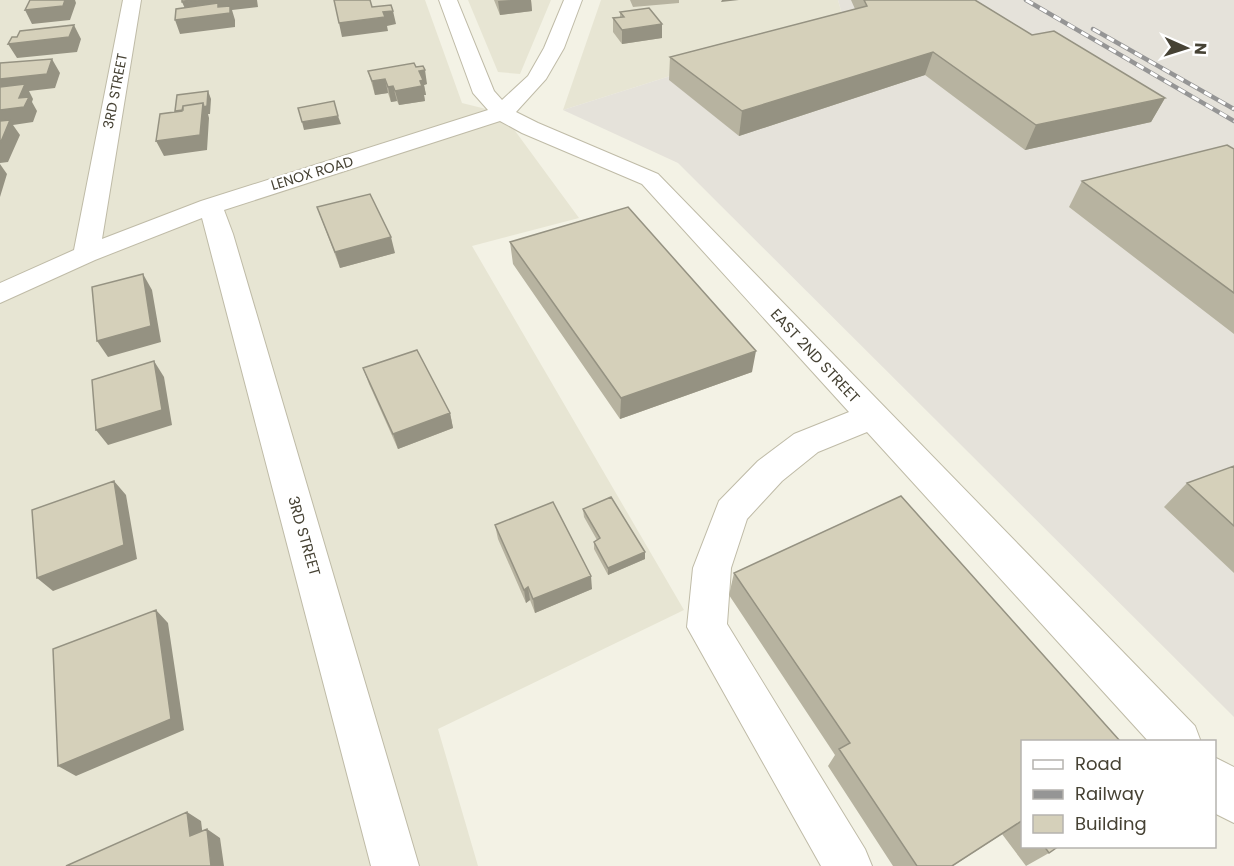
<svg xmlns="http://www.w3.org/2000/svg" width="1234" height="866" viewBox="0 0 1234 866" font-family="Poppins,sans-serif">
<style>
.residential{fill:#e7e5d3}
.industrial{fill:#e5e2da}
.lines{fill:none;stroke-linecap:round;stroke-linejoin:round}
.minor-casing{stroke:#bfbba7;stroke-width:2}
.minor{fill:#fff;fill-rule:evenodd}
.rail-casing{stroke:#959595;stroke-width:4.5}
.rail{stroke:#fff;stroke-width:3;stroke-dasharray:8;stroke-linecap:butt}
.wall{fill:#b7b3a0}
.shaded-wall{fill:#959282}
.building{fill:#d5d0ba;stroke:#959282;stroke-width:1.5}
.labels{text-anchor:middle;stroke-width:5;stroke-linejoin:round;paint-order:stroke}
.far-street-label{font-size:14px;fill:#464234;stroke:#fff}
.street-label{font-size:15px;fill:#464234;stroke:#fff}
</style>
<rect width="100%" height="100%" fill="#f3f2e5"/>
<!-- residential -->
<path class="residential" d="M0 0H425L462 103 502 113 579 218 472 246 684 610 438 729 478 866H0Z
M468 0H551L520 74 498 72Z
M601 0H838L844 21 563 110Z"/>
<!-- industrial -->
<path class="industrial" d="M838 0H1234V717L678 163 563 110 844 21Z"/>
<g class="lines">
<defs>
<path id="minor" d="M123 0H141L102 239 201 201 488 110 473 93 439 0H457L494 91 502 100 528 76 544 48 564 0H582L564 48 546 79 516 112 538 123 658 174 1195 726 1201 742H1149L867 432 818 452 782 481 747 519 731 568 727 624 865 849 872 866H821L687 627 693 568 719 501 758 461 794 434 849 412 642 184 522 133 500 121 224 210 233 234 419 866H371L202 218 95 260 0 303V283L74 250Z
M1214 757 1234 767V823L1214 813Z"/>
</defs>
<!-- minor casing -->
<use href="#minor" class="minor-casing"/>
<!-- minor -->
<use href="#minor" class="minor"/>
<defs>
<path id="rail" d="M1026 0 1234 121
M1093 29 1234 109"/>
</defs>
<!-- rail casing -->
<use href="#rail" class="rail-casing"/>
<!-- rail -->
<use href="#rail" class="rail"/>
</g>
<!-- wall -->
<path class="wall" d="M494 0H531L532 11 500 15Z
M630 0H679V3L633 7Z
M851 0H975L1032 35 1165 98 1151 122 1025 150 925 75 739 136 669 80 670 57 855 9Z
M620 12 662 24V38L622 44 613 32V18L620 17Z
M416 67 427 84 424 85 426 95H424L425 101 399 105 397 101 391 102 388 93 375 95 368 71Z
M1234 149V334L1069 207 1082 181Z
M317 207 395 253 340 268Z
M510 242 752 372 620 419 513 264Z
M363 368 450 413 453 428 398 449 369 384Z
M1234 466V573L1164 507 1187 483Z
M583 509 645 552V559L608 575 594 549V542L597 540 584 517Z
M495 525 592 589 535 613 530 600 526 603 498 539Z
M734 573 1023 741V846H1059L1049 853 1026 866 1002 834 953 866H893L828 766 835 755 729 595Z"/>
<!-- shaded-wall -->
<path class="shaded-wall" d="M65 0H75L76 3 70 20 32 24 25 10Z
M198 0H257L258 7 232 10 235 20V27L180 34 175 20 188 15 182 2Z
M511 0H531L532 11 500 15 498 1Z
M722 0H739L721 2Z
M393 11 396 24 387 26 388 31 342 37 339 23 383 12Z
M662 24V38L622 44V30Z
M74 25 81 39 77 52 17 58 8 44Z
M933 52 925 75 739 136 742 111Z
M52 59 60 73 55 88 29 91 33 99 32 102 37 111 33 122 13 125 20 135 8 162 0 163V110L19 98 0 93V79Z
M425 70 427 84 424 85 426 95H424L425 101 399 105 395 91 419 71Z
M385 79 388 93 375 95 372 81Z
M393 86 397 101 391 102 388 87Z
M208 91 211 99 210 114H208L209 118 207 150 164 156 156 141 178 119 175 111Z
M1165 98 1151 122 1025 150 1036 125Z
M338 116 341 124 304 130 302 122Z
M0 164 7 174 0 197Z
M391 237 395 253 340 268 335 252Z
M143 274 152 290 161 342 108 357 97 341Z
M756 351 752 372 620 419 621 398Z
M154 361 164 377 172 425 108 445 96 430Z
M450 413 453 428 398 449 393 434Z
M114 481 126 495 137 559 53 591 37 578Z
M645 552V559L608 575V568Z
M591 576 592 589 535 613 533 599Z
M528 587 530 600 526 603 524 590Z
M156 610 168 623 184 730 76 776 58 766Z
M187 812 201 821 204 845 190 836Z
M207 829 220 838 224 866H211Z"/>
<!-- building -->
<path class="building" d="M30 0H65L63 6 25 10Z
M182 0H198L182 2Z
M334 0H370L372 7 391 5 393 11 383 12 385 17 339 23Z
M864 0H975L1032 35 1054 31 1165 98 1036 125 933 52 742 111 670 57 867 6Z
M218 3V7L230 6V13L175 20 176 9Z
M649 8 662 24 622 30 613 18 624 17 620 12Z
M74 25 69 37 8 44 12 37H17L20 31Z
M52 59 47 74 0 79V63Z
M414 63 416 67 423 66 425 70 419 71 423 80 420 81 422 86 395 91 393 86 388 87 385 79 372 81 368 71Z
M25 84 19 98 29 97 24 107 0 110V87Z
M208 91 207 106 204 107 203 103 183 106V110L175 111 177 95Z
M334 101 338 116 302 122 298 108Z
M203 103 200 135 156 141 160 114 182 111 183 106Z
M10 120 0 144V121Z
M1227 145 1234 149V293L1082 181Z
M370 194 391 237 335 252 317 207Z
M628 207 756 351 621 398 510 242Z
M143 274 151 326 97 341 92 287Z
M417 350 450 413 393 434 363 368Z
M154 361 162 410 96 430 92 380Z
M1234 466V526L1187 483Z
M114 481 124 545 37 578 32 510Z
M901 496 1120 741H1023V820L952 866H917L839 749 850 743 734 573Z
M611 497 645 552 608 568 594 542 600 538 583 509Z
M553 502 591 576 533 599 528 587 524 590 495 525Z
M156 610 171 719 58 766 53 649Z
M187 812 190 836 207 829 211 866H66Z
M1044 846H1059L1049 853Z"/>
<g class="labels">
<!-- far-street labels -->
<g class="far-street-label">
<text transform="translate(115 91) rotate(-79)" y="5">3RD STREET</text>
<text transform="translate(312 173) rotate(-17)" y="5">LENOX ROAD</text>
</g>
<!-- street labels -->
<g class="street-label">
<text transform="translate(815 356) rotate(47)" y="5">EAST 2ND STREET</text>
<text transform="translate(304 536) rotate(74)" y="5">3RD STREET</text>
</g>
</g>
<!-- legend -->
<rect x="1021" y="740" width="195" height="108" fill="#ffffff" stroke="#b5b3ae" stroke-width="1.5"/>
<rect x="1033" y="760" width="30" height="9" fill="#ffffff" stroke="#b5b3ae" stroke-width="1.5"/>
<text x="1075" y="770" font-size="18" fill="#464234">Road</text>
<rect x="1033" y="790" width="30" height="9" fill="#959595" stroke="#b5b3ae" stroke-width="1.5"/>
<text x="1075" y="800" font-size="18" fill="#464234">Railway</text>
<rect x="1033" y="815" width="30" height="18" fill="#d5d0ba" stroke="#b5b3ae" stroke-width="1.5"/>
<text x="1075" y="830" font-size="18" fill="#464234">Building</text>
<!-- north arrow -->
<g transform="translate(1186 48) rotate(93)" stroke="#ffffff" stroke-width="4.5" paint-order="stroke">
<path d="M0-4.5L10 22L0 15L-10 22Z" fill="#464234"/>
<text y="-9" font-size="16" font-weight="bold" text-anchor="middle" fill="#464234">N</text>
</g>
</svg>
